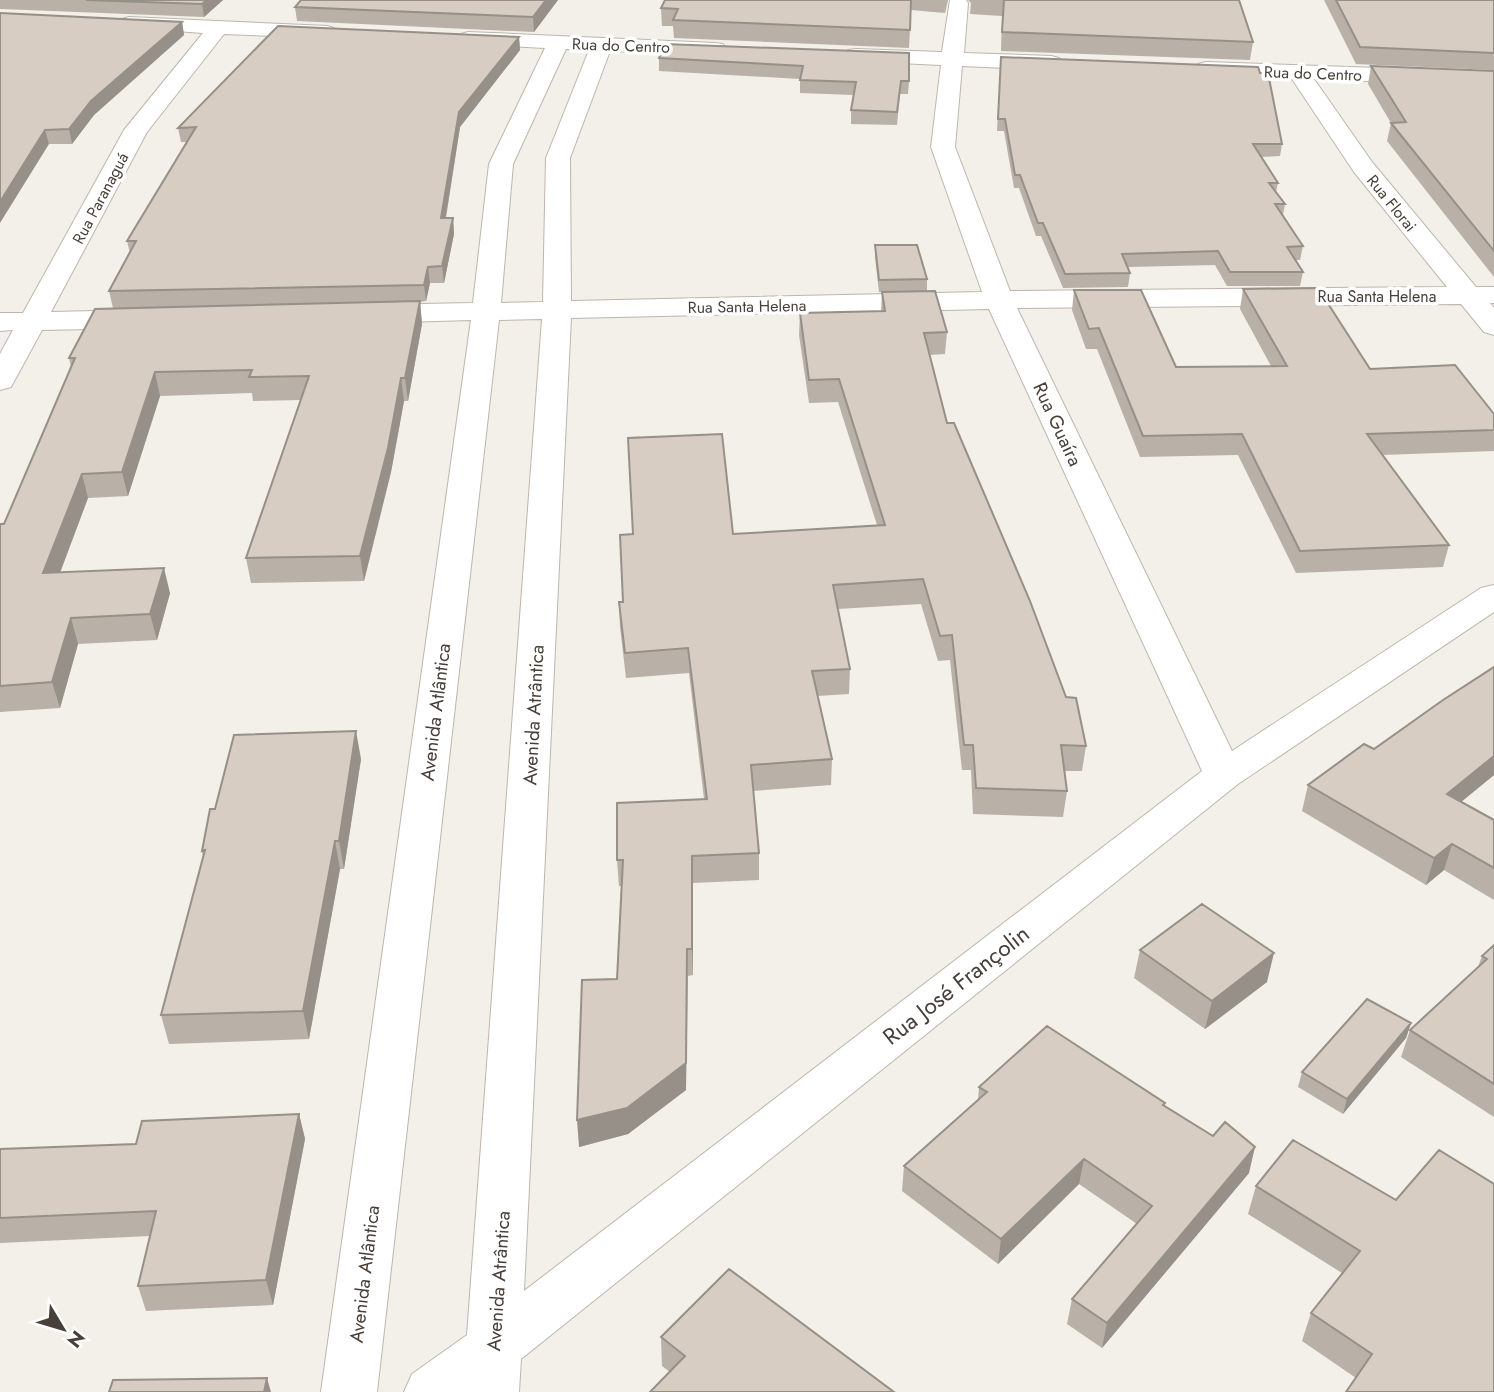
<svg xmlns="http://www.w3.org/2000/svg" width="1494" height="1392" viewBox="0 0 1494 1392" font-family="Jost,sans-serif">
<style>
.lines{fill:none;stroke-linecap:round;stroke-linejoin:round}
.minor-casing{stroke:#beb6ac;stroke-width:2}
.minor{fill:#fff;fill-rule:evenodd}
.wall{fill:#b9b0a7}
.shaded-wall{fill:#969088}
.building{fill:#d7cdc2;stroke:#969088;stroke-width:2}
.labels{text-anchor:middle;stroke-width:7;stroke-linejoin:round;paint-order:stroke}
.far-street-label{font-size:16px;fill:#473f38;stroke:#fff}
.street-label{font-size:19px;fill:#473f38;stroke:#fff}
.near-street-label{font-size:23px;fill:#473f38;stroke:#fff}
</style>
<rect width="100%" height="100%" fill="#f3efe9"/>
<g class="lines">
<defs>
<path id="minor" d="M950 0H966L968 3 964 53 1051 56 1059 58 1062 63 1059 68 1051 70 962 66 955 147 1010 291 1447 287 1354 172 1292 79 1206 76 1198 74 1195 69 1198 64 1206 62 1494 72V86L1314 79 1372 162 1476 287H1494V303H1490L1494 308V335L1484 332 1461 304 1017 308 1232 751 1481 588 1494 585V612L1238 784 521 1359 519 1392H404L412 1374 467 1335 542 319 499 320 377 1392H321L471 320 369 323 359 320 355 314 359 308 369 305 473 303 489 164 545 48 468 44 461 42 457 38 461 34 468 32 715 43 723 44 726 49 723 54 715 55 610 51 570 158 571 301 982 292 931 147 941 65 856 61 848 60 845 55 848 50 856 49 942 52ZM566 49 589 50 546 158 543 302 501 303 513 164ZM989 309 1202 771 524 1291 571 318Z
M129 17 327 26 334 28 337 32 334 36 327 38 224 34 147 132 51 312 141 310 151 313 155 319 151 325 141 328 42 330 11 387 0 390V354L13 330 0 331V313H23L124 130 203 33 122 27 119 23 122 19Z"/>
</defs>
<!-- minor casing -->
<use href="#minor" class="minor-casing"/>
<!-- minor -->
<use href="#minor" class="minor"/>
</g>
<!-- wall -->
<path class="wall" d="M0 0H223L204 17 0 9Z
M301 0H558L534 32 297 21 295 7Z
M665 0H948L945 13 911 10 909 48 674 38 673 26H662L661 8Z
M968 0H1239L1253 42 1250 60 1001 51 1002 16 970 14 971 3Z
M1324 0H1494V70L1356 64Z
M0 13 182 22 184 35 94 115 72 144H49Z
M519 37 520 50 460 127 446 218H453L454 234 444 283H430L426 301 420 302 422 324 408 401H404L391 472 364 581 251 583 246 558 301 400 253 401 252 393 160 396 128 496 88 498 60 573 170 593 157 640 78 644 60 708 0 712V524H4L71 367 69 358 113 308 109 291 130 253 127 241 187 142H181L178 128Z
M665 44 909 81 908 94H900L897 125 851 124V110L854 95 800 93V79L659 71V58Z
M1371 66 1494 71V277L1387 141 1391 123 1368 84Z
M1000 69 1282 144 1280 156 1261 157 1278 183 1276 192 1285 204 1283 215 1303 246 1300 260H1296L1303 272 1300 286H1227L1215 265 1128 267 1130 273 1128 287 1063 288 1041 236H1036L1019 188H1014L1004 131H997Z
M875 245 927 279V291L879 292 875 257Z
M1243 289 1370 369 1494 414V451L1382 455 1449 545 1443 567 1296 573 1238 455 1140 457 1097 349H1086L1072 310 1074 290 1176 367 1271 366 1240 309Z
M882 292 947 332 945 354 929 355 947 423 1086 746 1082 771H1065L1067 791 1063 817 973 814 971 770H962L950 660 938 661 921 604 838 609 850 669 849 694 817 696 832 759 831 785 753 791 759 853V880L693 883V975L688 976 686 1090 628 1134 579 1147 617 979 621 886H619L617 860 704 799 689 673 626 678 620 627 619 602H623L733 534 877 525 838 402 809 403 799 335 800 313 881 311Z
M1494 667V775L1461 802 1494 820V900L1444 870 1426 885 1302 811 1308 785 1374 749Z
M361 759 344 869H340L309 1039 169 1044 161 1015 203 856 202 851 215 809Z
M1494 945V1117L1401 1057 1410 1030 1478 967 1482 956Z
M1140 950 1267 982 1205 1029 1134 978Z
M1411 1023 1406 1038 1343 1114 1298 1087 1302 1072Z
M979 1087 1165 1103 1164 1106 1249 1173 1102 1348 1067 1324 1072 1299 1137 1224 1079 1184 998 1264 902 1191 904 1166 978 1100Z
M299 1114 305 1139 273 1305 146 1311 138 1286 150 1236 0 1243V1149L136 1144Z
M1494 1184 1356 1378 1302 1341 1311 1313 1342 1273 1248 1214 1256 1186 1396 1200Z
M661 1337 894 1392 670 1372 662 1366Z"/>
<!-- shaded-wall -->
<path class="shaded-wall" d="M207 0H223L204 17 202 4Z
M546 0H558L534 32 533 17Z
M182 22 184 35 94 115 72 144 69 129 91 101Z
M519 37 520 50 460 127 443 234 441 218 459 112Z
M45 130 49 144 0 223V202Z
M453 218 454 234 444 283 442 266Z
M428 267 430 283 426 301 424 285Z
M420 301 422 324 408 401 405 378Z
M155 372 160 396 128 496 122 472Z
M401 378 404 401 391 472 364 581 360 556Z
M82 474 88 498 50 599 43 573Z
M164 568 170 593 157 640 150 614Z
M71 618 78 644 60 708 52 682Z
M356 731 361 759 344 869 339 841Z
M1494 756V775L1439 820 1447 794Z
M335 841 340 869 309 1039 303 1011Z
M1452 844 1444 870 1426 885 1434 858Z
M692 856 693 883V975L692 949Z
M687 949 686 1090 628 1134 579 1147 577 1120Z
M1274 953 1267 982 1205 1029 1212 1001Z
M1411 1023 1406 1038 1343 1114 1347 1099Z
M299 1114 305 1139 273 1305 266 1280Z
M1255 1147 1249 1173 1102 1348 1107 1323Z
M1084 1159 1079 1184 998 1264 1001 1239Z
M267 1378 271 1392H264Z"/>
<!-- building -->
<path class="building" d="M86 0H207L202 4Z
M301 0H546L533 17 295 7Z
M665 0H911L910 30 673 20 678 9 661 8Z
M1004 0H1239L1253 42 1002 32Z
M1336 0H1494V53L1360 47Z
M0 13 182 22 91 101 69 129 45 130 0 202Z
M278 26 519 37 459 112 441 218H453L442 266 428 267 424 285 109 291 136 241H127L196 127 178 128Z
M665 44 909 53V81H901L897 112 851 110 856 82 800 80 803 66 659 58Z
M1001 57 1258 67 1260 73H1268L1282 144H1253L1278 183H1269L1285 204H1275L1303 246 1287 247 1303 272H1230L1218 251 1122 254 1130 273 1065 274 1043 223H1038L1020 175H1015L1005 119H998Z
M1371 66 1494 71V251L1391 123 1406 122Z
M875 245H917L927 279 879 280Z
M1318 288 1370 369 1455 365 1494 414V430L1367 434 1449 545 1300 551 1242 434 1143 436 1099 328 1089 329 1074 290H1141L1176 367 1287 366 1243 289Z
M935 291 947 332 924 333 947 423H954L1030 601 1066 697 1076 698 1086 746 1061 745 1067 791 976 788 973 745H964L952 635 940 636 923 579 833 585 850 669 812 671 832 759 751 765 759 853 692 856V949H687L686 1063 627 1108 577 1120 582 980 617 979 623 860H617V803L707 799 688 648 625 653 619 602H623L620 535 633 534 628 438 722 434 733 534 885 525 839 379 809 380 800 313 885 311 882 292Z
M420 301 405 378H401L388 448 360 556 246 558 309 376 249 377 252 370 155 372 122 472 82 474 43 573 164 568 150 614 71 618 52 682 0 686V524H4L75 358H69L95 309Z
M1494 667V756L1447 794 1494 820V868L1452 844 1434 858 1308 785 1364 744 1374 749 1443 700Z
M356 731 339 841H335L303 1011 161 1015 205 850 202 851 210 809H215L234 735Z
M1202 904 1274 953 1212 1001 1140 950Z
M1494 945V1084L1410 1030 1487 959 1482 956Z
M1367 999 1411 1023 1347 1099 1302 1072Z
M1047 1026 1165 1103 1163 1105 1213 1136 1225 1122 1255 1147 1107 1323 1072 1299 1152 1206 1084 1159 1001 1239 904 1166 987 1092 979 1087Z
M299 1114 266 1280 138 1286 156 1211 0 1218V1149L136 1144 142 1121Z
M1293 1140 1396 1200 1439 1150 1494 1184V1392H1346L1372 1354 1311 1313 1360 1251 1256 1186Z
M729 1269 894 1392H650L685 1356 661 1337Z
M267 1378 264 1392H109L113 1380Z"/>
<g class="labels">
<!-- far-street labels -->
<g class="far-street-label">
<text transform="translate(621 45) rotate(2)" y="6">Rua do Centro</text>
<text transform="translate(1313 73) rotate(2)" y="6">Rua do Centro</text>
<text transform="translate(100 198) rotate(-62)" y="6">Rua Paranaguá</text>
<text transform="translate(1392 203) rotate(51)" y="6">Rua Florai</text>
<text x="1377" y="302">Rua Santa Helena</text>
<text transform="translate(747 306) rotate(-1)" y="6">Rua Santa Helena</text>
</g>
<!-- street labels -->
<g class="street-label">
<text transform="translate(1058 424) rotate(65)" y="7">Rua Guaíra</text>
<text transform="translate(435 712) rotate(-83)" y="7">Avenida Atlântica</text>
<text transform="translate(533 715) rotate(-87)" y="7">Avenida Atrântica</text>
<text transform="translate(364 1274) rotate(-83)" y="7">Avenida Atlântica</text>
<text transform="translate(498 1281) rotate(-86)" y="7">Avenida Atrântica</text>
</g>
<!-- near-street labels -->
<g class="near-street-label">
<text transform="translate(956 985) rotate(-38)" y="8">Rua José Françolin</text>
</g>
</g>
<!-- north arrow -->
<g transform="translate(63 1329) rotate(128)" stroke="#ffffff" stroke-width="5" paint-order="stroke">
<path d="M0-5L12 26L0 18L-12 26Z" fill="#473f38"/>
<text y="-10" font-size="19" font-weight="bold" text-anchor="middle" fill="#473f38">N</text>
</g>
</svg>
